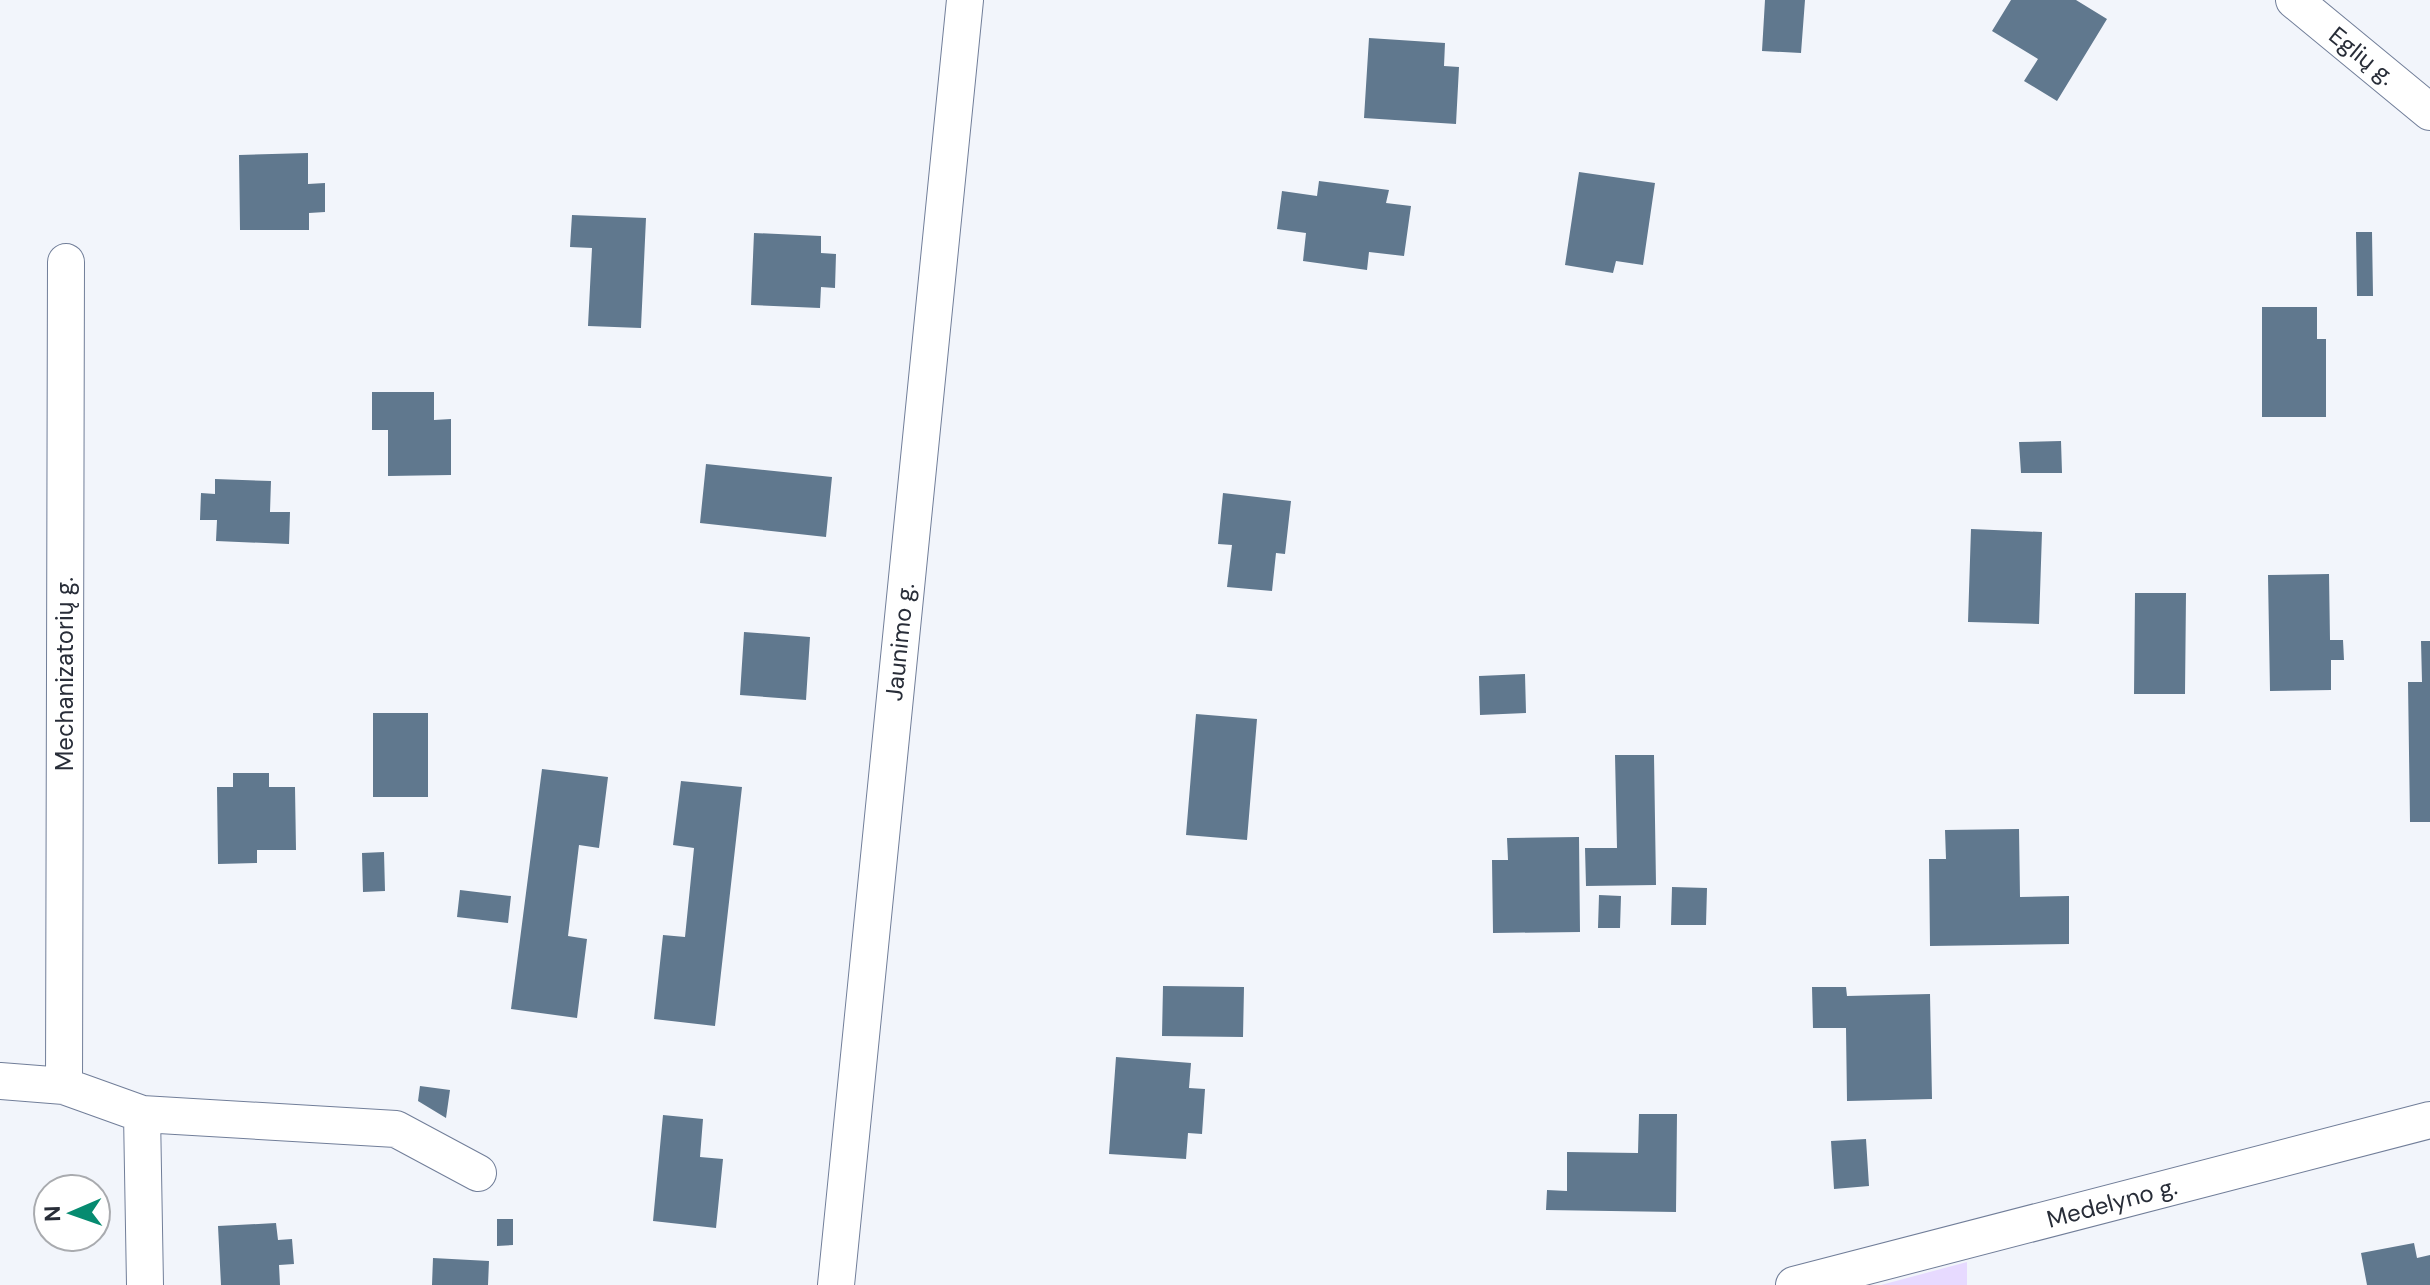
<svg xmlns="http://www.w3.org/2000/svg" width="2430" height="1285" viewBox="0 0 2430 1285" font-family="'DM Sans',sans-serif">
<style>
.green{fill:#e7daff}
.building{fill:#60788e}
.lines{fill:none;stroke-linecap:round;stroke-linejoin:round}
.minor-casing{stroke:#717e99;stroke-width:38}
.minor{stroke:#fff;stroke-width:36}
.labels{text-anchor:middle;stroke-width:6;stroke-linejoin:round;paint-order:stroke}
.street-label{font-size:24px;fill:#282d38;stroke:#fff}
</style>
<rect width="100%" height="100%" fill="#f2f5fb"/>
<!-- green -->
<path class="green" d="M1967 1262V1285H1881Z"/>
<!-- building -->
<path class="building" d="M1765 0H1805L1801 53 1762 51Z
M2011 0H2076L2107 19 2057 101 2024 81 2038 59 1992 31Z
M1369 38 1445 43 1444 66 1459 67 1456 124 1364 118Z
M308 153V184L325 183V212L309 213V230H240L239 155Z
M1579 172 1655 183 1643 265 1616 261 1613 273 1565 265Z
M1319 181 1389 190 1386 203 1411 206 1404 256 1369 252 1367 270 1303 261 1306 233 1277 229 1282 191 1317 196Z
M572 215 646 218 641 328 588 326 592 248 570 247Z
M2356 232H2372L2373 296H2357Z
M754 233 821 236V253L836 254 835 288 821 287 820 308 751 305Z
M2262 307H2317V339H2326V417H2262Z
M372 392H434V420L451 419V475L388 476V430H372Z
M2061 441 2062 473H2021L2019 442Z
M706 464 832 477 826 537 700 523Z
M215 479 271 481 270 512H290L289 544 216 541 217 520H200L201 493 215 494Z
M1223 493 1291 501 1285 554 1276 553 1272 591 1227 587 1232 545 1218 544Z
M1971 529 2042 532 2039 624 1968 622Z
M2329 574 2330 640H2343L2344 660H2331V690L2270 691 2268 575Z
M2135 593H2186L2185 694H2134Z
M744 632 810 637 806 700 740 695Z
M2421 641H2430V822H2410L2408 682H2422Z
M1525 674 1526 713 1480 715 1479 676Z
M373 713H428V797H373Z
M1196 714 1257 719 1247 840 1186 835Z
M1615 755H1654L1656 885 1586 886 1585 848H1617Z
M542 769 608 777 599 848 579 845 568 936 587 939 577 1018 511 1009Z
M233 773H269V787H295L296 850H257V863L218 864 217 787H233Z
M681 781 742 787 715 1026 654 1019 663 935 685 937 694 848 673 845Z
M2019 829 2020 897 2069 896V944L1930 946 1929 859H1946L1945 830Z
M1579 837 1580 932 1493 933 1492 860H1508L1507 838Z
M384 852 385 891 363 892 362 853Z
M1672 887 1707 888 1706 925H1671Z
M460 890 511 896 508 923 457 917Z
M1599 895 1621 896 1620 928H1598Z
M1163 986 1244 987 1243 1037 1162 1036Z
M1812 987H1846L1847 996 1930 994 1932 1099 1847 1101 1846 1028H1813Z
M1116 1057 1191 1063 1189 1088 1205 1089 1202 1134 1188 1133 1186 1159 1109 1154Z
M420 1086 450 1090 446 1118 418 1101Z
M1639 1114H1677L1676 1212 1546 1210 1547 1190 1567 1191V1152L1638 1153Z
M663 1115 703 1119 700 1157 723 1159 716 1228 653 1221Z
M1866 1139 1869 1186 1834 1189 1831 1141Z
M497 1219H513V1245L497 1246Z
M276 1223 278 1240 292 1239 294 1264 279 1265 280 1285H221L218 1226Z
M2414 1243 2417 1258 2430 1255V1285H2367L2361 1253Z
M433 1258 489 1261 488 1285H432Z"/>
<g class="lines">
<defs>
<path id="minor" d="M2294 0 2430 112
M0 1081 64 1086 142 1114 396 1129 478 1173
M64 1086 66 262
M142 1114 145 1285
M836 1285 965 0
M1794 1285 2430 1120"/>
</defs>
<!-- minor casing -->
<use href="#minor" class="minor-casing"/>
<!-- minor -->
<use href="#minor" class="minor"/>
</g>
<g class="labels">
<!-- street labels -->
<g class="street-label">
<text transform="translate(2362 56) rotate(39)" y="8">Eglių g.</text>
<text transform="translate(900 642) rotate(-84)" y="8">Jaunimo g.</text>
<text transform="translate(65 674) rotate(-90)" y="8">Mechanizatorių g.</text>
<text transform="translate(2112 1203) rotate(-15)" y="8">Medelyno g.</text>
</g>
</g>
<!-- north arrow -->
<g transform="translate(72 1213) rotate(268)"><circle r="38" fill="#ffffff" stroke="#a9abaf" stroke-width="2"/>
<path d="M0-6L14 30L0 20L-14 30Z" fill="#068b70"/>
<text y="-12" font-size="22" font-weight="bold" text-anchor="middle" fill="#282d38">N</text>
</g>
</svg>
